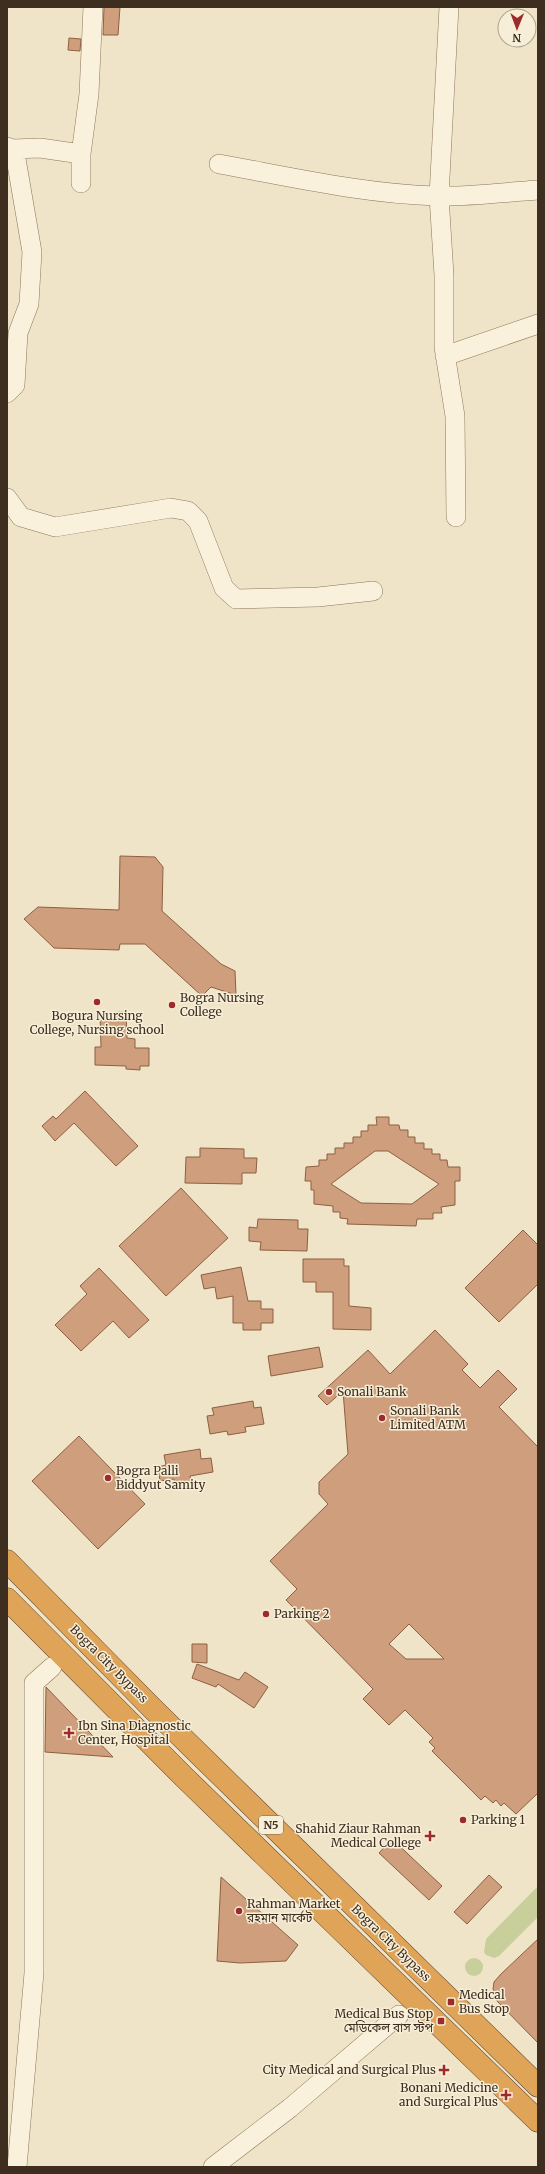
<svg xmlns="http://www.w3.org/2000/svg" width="545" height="2174" viewBox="0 0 545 2174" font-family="Merriweather,'Noto Sans Bengali',serif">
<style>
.green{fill:#c9cf9b}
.building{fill:#cf9f7d;stroke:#8d5f41;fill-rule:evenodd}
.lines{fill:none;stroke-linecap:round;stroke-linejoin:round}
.minor-casing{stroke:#8d765c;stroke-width:20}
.highway-casing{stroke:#5b4430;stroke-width:23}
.minor{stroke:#faf1dc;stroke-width:19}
.highway{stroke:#e0a458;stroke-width:22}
.poi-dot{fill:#9e2a2b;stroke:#f7eed8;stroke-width:1.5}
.labels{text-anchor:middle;stroke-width:3;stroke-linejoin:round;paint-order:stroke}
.shield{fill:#f7eed8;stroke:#756857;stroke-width:1}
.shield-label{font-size:11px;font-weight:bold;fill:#3d2e20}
.poi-label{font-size:12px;fill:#3d2e20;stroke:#f7eed8;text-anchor:start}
.street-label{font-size:12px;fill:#3d2e20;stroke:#f7eed8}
</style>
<rect width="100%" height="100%" fill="#f0e4c8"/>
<!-- green -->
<path class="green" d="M538 1886V1917L499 1956 494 1958 486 1955 484 1952 486 1939Z
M465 1967a9 9 0 1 1 18 0a9 9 0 1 1-18 0Z"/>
<!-- building -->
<path class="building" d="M104 7H120L118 35H103Z
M69 38 81 39 80 51 68 50Z
M120 856 155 857 163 867 162 911 221 964 235 971 236 995 211 987 202 996 145 944H120L119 950 54 948 24 919 38 907 119 910Z
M126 1012 127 1038 135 1039V1048H149V1066H140V1070L126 1069V1066L95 1065V1047H101L100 1013Z
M85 1091 138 1146 116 1166 74 1123 55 1141 42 1126 53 1116 56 1119Z
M376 1117H389V1125H399L400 1130H408V1137H415V1143H424V1149H432V1154H440V1160H447L448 1167H460V1181H455V1205L441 1207 442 1213H433V1219H417L416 1226 347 1224 348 1219 340 1218V1212H333V1206L314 1204V1190H311V1181H305L306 1167 319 1166V1160H327V1154H335V1148H344V1143H353V1137H361V1131H368V1125H377ZM375 1151H388L439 1184 412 1204 361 1203 331 1184Z
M200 1148 244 1149V1158H257L256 1173H242V1184L185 1183 186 1157H200Z
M181 1188 228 1238 166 1296 119 1246Z
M258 1219 298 1220V1229H308L307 1251 260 1250 261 1242 249 1241V1227L257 1228Z
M523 1230 538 1245V1284L499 1322 465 1288Z
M303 1259H344V1266H349V1306L371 1308V1330L333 1329V1292H316V1282H303Z
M241 1267 248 1301H261V1309H273V1323H261V1330H243V1323H233V1296L217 1299 215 1287 204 1289 201 1275Z
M99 1268 149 1320 129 1338 113 1321 81 1351 55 1325 87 1294 80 1286Z
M435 1330 468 1364 462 1370 480 1388 498 1370 517 1389 499 1407 538 1447V1793L516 1814 504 1803 501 1806 496 1800 493 1803 485 1796 481 1800 432 1751 435 1748 429 1742 433 1738 405 1710 389 1725 363 1699 373 1689 286 1600 297 1589 270 1561 328 1504 319 1494V1482L348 1454 343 1391 327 1405 318 1396 368 1350 390 1374ZM409 1624 444 1659H406L389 1644Z
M319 1347 323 1367 271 1376 268 1356Z
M253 1401 254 1408 261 1407 264 1424 245 1427 246 1432 228 1435 227 1431 210 1434 207 1416 214 1415 212 1408Z
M79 1436 145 1504 98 1549 32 1481Z
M200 1449 201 1459 211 1458 213 1472 190 1476 191 1483 175 1486 174 1479 160 1481 158 1467 166 1465 164 1455Z
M192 1644H207V1663L192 1662Z
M197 1664 239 1680 245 1672 268 1687 254 1708 218 1684 216 1687 192 1678Z
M46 1687 113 1757 45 1752Z
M392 1839 442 1886 429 1900 379 1853Z
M489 1875 502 1887 467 1924 454 1912Z
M221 1877 298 1945 286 1961 240 1963 217 1961Z
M538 1939V2043L497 2001 493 1989 494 1982 501 1974Z"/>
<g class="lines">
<defs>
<path id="minor" d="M449 7 439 196 444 275V347L455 416 456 517
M7 147 13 149 15 153 32 252 29 304 18 333 15 385 7 393
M13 149 40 148 81 154
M219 164C291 177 365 194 438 196 471 197 505 192 538 190
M81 183V154L89 94 93 7
M445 356 538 324
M7 498 21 517 55 527 171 508 188 511 198 521 224 588 236 599 318 597 373 591
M17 2167 34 1973V1683L52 1667
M213 2167 290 2108 399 2015"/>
<path id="highway" d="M7 1561 154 1710 538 2086
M7 1599 185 1778 538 2121"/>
</defs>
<!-- minor casing -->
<use href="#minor" class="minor-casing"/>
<!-- highway casing -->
<use href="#highway" class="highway-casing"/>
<!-- minor -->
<use href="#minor" class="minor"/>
<!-- highway -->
<use href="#highway" class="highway"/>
</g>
<!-- markers -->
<g class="poi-dot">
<circle cx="97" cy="1002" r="4"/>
<circle cx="172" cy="1005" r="4"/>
<circle cx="329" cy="1392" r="4"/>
<circle cx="382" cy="1418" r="4"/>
<circle cx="108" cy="1478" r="4"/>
<circle cx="266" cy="1614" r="4"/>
<path d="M67 1727h4v4h4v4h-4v4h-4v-4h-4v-4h4z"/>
<circle cx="463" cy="1820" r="4"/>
<path d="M428 1830h4v4h4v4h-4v4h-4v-4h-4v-4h4z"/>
<circle cx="239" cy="1911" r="4"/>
<rect x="447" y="1998" width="8" height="8" rx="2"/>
<rect x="437" y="2017" width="8" height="8" rx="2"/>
<path d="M442 2064h4v4h4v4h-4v4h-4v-4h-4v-4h4z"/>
<path d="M504 2089h4v4h4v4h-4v4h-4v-4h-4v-4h4z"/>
</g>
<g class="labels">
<!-- shield labels -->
<rect class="shield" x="259" y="1816" width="24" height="18" rx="3"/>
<g class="shield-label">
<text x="271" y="1829">N5</text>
</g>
<!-- poi labels -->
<g class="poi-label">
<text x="180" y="1002">Bogra Nursing<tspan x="180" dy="14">College</tspan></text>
<text x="97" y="1020" text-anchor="middle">Bogura Nursing<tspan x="97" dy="14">College, Nursing school</tspan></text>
<text x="337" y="1396">Sonali Bank</text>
<text x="390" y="1415">Sonali Bank<tspan x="390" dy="14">Limited ATM</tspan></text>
<text x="116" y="1475">Bogra Palli<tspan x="116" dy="14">Biddyut Samity</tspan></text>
<text x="274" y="1618">Parking 2</text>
<text x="78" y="1730">Ibn Sina Diagnostic<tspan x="78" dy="14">Center, Hospital</tspan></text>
<text x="471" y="1824">Parking 1</text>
<text x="421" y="1833" text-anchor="end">Shahid Ziaur Rahman<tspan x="421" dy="14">Medical College</tspan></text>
<text x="247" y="1908">Rahman Market<tspan x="247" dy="14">রহমান মার্কেট</tspan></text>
<text x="459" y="1999">Medical<tspan x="459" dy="14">Bus Stop</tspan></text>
<text x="433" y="2018" text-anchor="end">Medical Bus Stop<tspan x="433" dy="14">মেডিকেল বাস স্টপ</tspan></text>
<text x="436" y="2074" text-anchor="end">City Medical and Surgical Plus</text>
<text x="498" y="2092" text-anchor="end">Bonani Medicine<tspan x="498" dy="14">and Surgical Plus</tspan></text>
</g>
<!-- street labels -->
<g class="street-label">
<text transform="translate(109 1664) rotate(45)" y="4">Bogra City Bypass</text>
<text transform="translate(391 1943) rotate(44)" y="4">Bogra City Bypass</text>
</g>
</g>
<!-- border -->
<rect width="545" height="2174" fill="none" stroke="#3d2e20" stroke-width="16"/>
<!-- north arrow -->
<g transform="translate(517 28) rotate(181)"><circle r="19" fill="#f7eed8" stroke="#ada18e"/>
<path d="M0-3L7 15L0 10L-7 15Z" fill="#9e2a2b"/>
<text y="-6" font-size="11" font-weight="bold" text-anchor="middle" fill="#3d2e20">N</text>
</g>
</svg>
